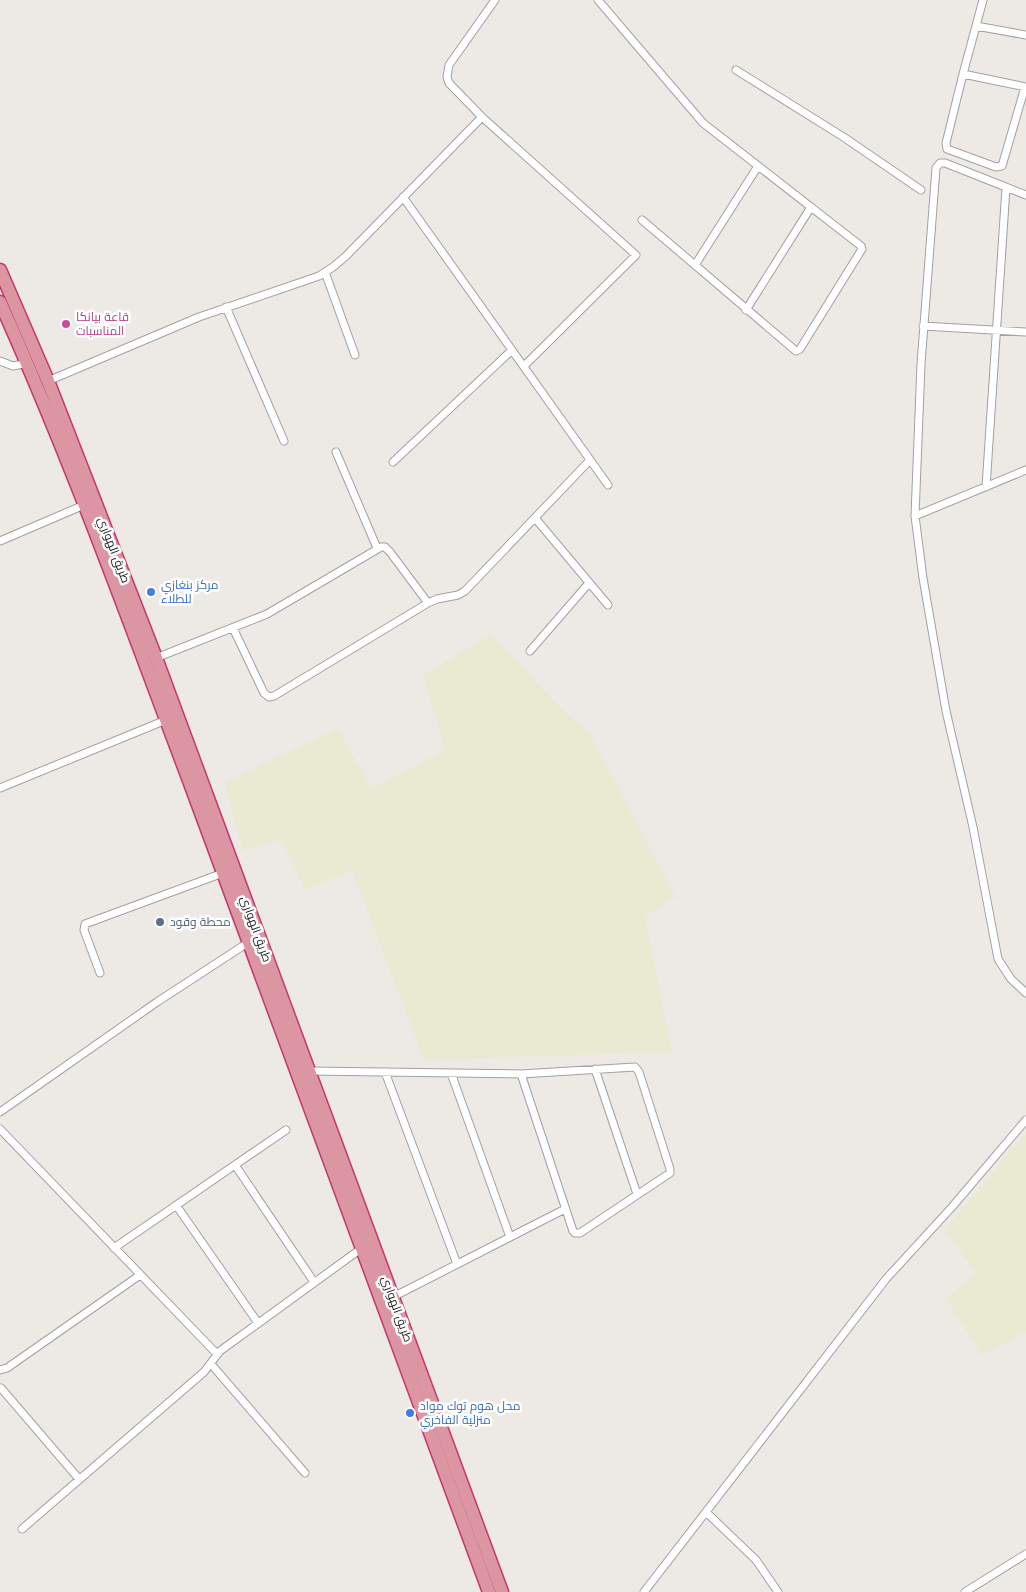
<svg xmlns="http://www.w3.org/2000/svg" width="1026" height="1592" viewBox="0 0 1026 1592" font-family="Quicksand,Cairo,sans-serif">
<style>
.farmland{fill:#e9ead2}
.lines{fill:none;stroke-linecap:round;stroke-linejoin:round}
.street-casing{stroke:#a1a1a1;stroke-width:9}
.highway-casing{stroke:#c5386b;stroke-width:15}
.street{stroke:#fff;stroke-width:7}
.highway{stroke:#dc95a3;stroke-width:12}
.hotel-dot{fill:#d1479c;stroke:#fff;stroke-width:2}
.shop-dot{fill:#3f7fe0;stroke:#fff;stroke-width:2}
.service-dot{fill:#5c6f8a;stroke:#fff;stroke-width:2}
.labels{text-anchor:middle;stroke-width:5;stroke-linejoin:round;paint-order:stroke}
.hotel-label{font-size:12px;fill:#b23c85;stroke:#fff;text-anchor:start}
.street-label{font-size:12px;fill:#1d1d1d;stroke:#fff}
.shop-label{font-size:12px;fill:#366cbe;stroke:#fff;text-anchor:start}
.service-label{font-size:12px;fill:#4e5e75;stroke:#fff;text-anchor:start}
</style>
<rect width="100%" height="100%" fill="#edeae5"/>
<!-- farmland -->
<path class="farmland" d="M491 635 562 709 591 736 676 897 645 916 672 1052 424 1060 352 870 305 890 281 840 243 851 225 783 337 728 372 788 445 750 423 675Z
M1026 1133V1332L981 1355 946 1298 976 1274 945 1229Z"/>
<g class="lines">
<defs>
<path id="street" d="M495 0 449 65 447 77 449 83 482 117 636 255 524 366
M598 0 703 123 861 246 862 249 800 349 796 351 642 220
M983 0 963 74 946 143 947 149 996 167 1002 166 1025 87
M976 26 1026 35
M736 70 845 138 921 190
M963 74 1026 87
M1026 195 945 163H940L936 168 921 364 915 516 923 578 946 711 973 827 998 959 1011 979 1026 993
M403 197 608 485
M695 265 758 166
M325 272 355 355
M226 307 284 441
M746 310 811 207
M923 326 1026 332
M0 361 13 366 28 363
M48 381 199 317 319 276 333 267 346 256 482 117
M336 452 377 548
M393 462 512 350
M986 487 1006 188
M915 516 1026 470
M535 518 608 605
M0 541 84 505
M233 628 264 693 269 697 274 696 428 603
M530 651 589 583
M156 658 267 614 381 547H385L390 552 428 603 437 599 458 595 465 591 590 460
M0 788 166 720
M100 973 84 930 85 924 223 873
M595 1069 637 1194
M309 1071 521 1074 635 1067 639 1072 670 1169V1173L580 1233H575L573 1231 521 1074
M385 1072 457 1264
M451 1073 510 1237
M0 1112 157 1002 249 942
M0 1129 217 1354
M235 1165 314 1282
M176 1205 258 1323
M114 1248 286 1130
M393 1297 565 1209
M211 1364 305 1473
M0 1370 7 1368 140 1275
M1 1388 79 1479
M706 1512 756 1560 778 1592
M22 1529 204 1372 220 1351 362 1248
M644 1592 886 1279 952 1207 1026 1120
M965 1592 1026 1554"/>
<path id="highway" d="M0 270 48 381 156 658 502 1592
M0 302C71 460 130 624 191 786 291 1054 390 1323 489 1592"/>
</defs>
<!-- street casing -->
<use href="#street" class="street-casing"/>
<!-- highway casing -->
<use href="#highway" class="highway-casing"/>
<!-- street -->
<use href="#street" class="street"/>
<!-- highway -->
<use href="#highway" class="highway"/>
</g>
<!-- markers -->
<circle class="hotel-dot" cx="66" cy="324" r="5"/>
<g class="shop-dot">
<circle cx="151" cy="592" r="5"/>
<circle cx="410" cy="1413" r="5"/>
</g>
<circle class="service-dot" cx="160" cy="922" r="5"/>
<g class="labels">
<!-- hotel labels -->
<g class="hotel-label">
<text x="76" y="321">قاعة بيانكا<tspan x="76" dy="14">المناسبات</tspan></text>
</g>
<!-- street labels -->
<g class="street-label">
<text transform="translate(114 550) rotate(69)" y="4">طريق الهواري</text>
<text transform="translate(256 929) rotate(70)" y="4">طريق الهواري</text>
<text transform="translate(397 1309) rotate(70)" y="4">طريق الهواري</text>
</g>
<!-- shop labels -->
<g class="shop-label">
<text x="161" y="589">مركز بنغازي<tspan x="161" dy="14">للطلاء</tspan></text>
<text x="420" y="1410">محل هوم توك مواد<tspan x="420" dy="14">منزلية الفاخري</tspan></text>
</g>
<!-- service labels -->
<g class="service-label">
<text x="170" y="926">محطة وقود</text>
</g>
</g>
</svg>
